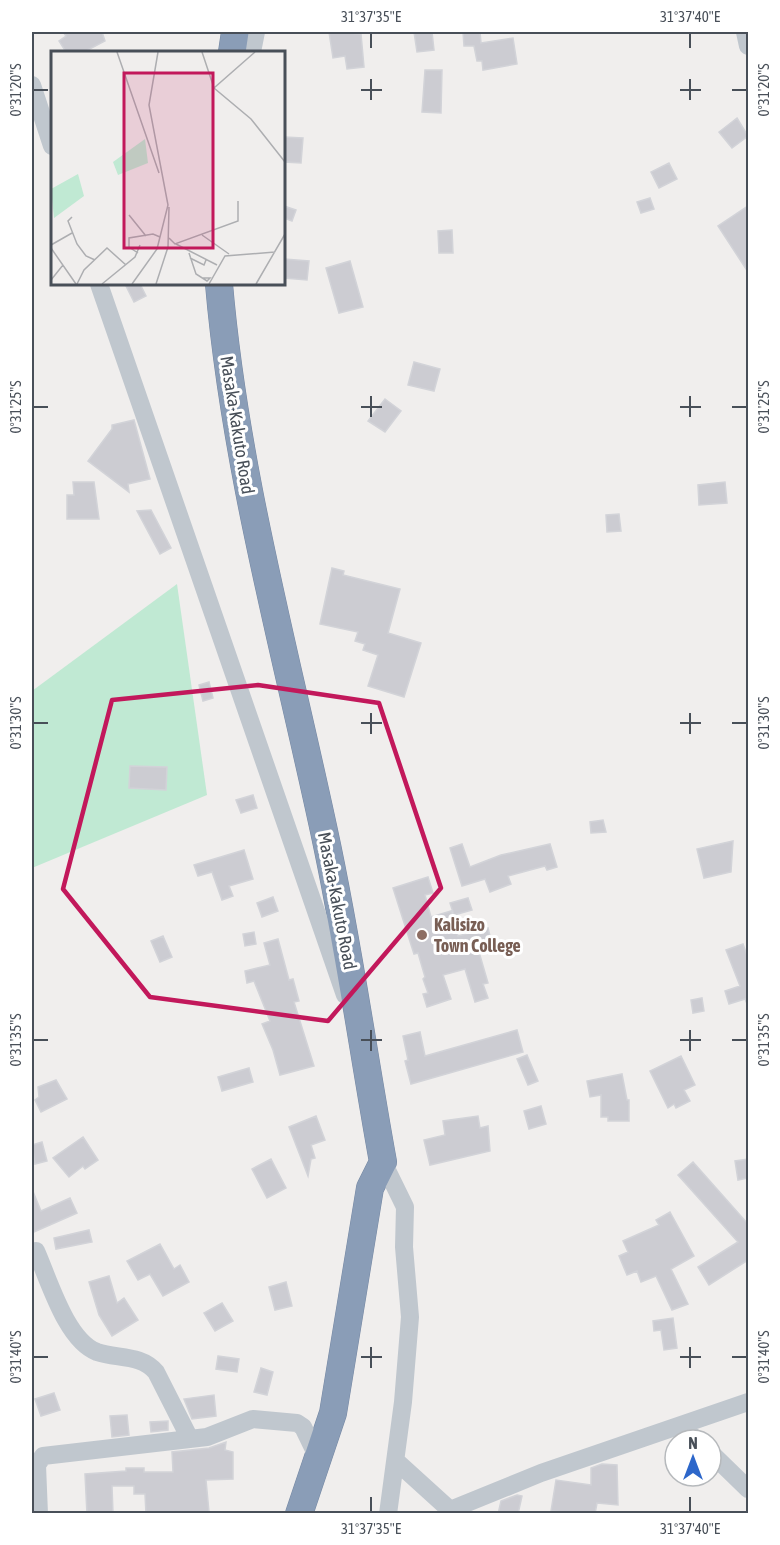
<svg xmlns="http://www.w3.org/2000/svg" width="780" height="1545" viewBox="0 0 780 1545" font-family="'Asap Condensed',sans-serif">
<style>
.green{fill:#c0e9d3}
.building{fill:#ccccd2;stroke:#d2d3d8;stroke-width:1.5}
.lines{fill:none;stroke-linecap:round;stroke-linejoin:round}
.highway-casing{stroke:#7688a3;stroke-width:28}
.minor{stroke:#c0c7ce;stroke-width:18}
.highway{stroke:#8a9db7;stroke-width:27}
.marked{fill:none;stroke:#c2185b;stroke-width:4.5;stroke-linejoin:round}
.ticks{fill:none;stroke:#484f58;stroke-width:2}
.education-dot{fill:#8d6e63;stroke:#fff;stroke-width:2}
.labels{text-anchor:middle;stroke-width:6;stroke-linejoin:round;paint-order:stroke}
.street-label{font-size:18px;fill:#484f58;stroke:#fff}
.education-label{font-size:18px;font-weight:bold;fill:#785e54;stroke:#fff;text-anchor:start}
.inset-road{fill:none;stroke:#adaeb1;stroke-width:1.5}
.view{fill:#c2185b;fill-opacity:0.15;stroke:#c2185b;stroke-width:3}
.inset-edge{fill:none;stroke:#484f58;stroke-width:3}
.neatline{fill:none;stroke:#484f58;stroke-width:2}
.ticks-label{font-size:15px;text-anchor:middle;fill:#484f58}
</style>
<rect width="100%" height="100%" fill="#f0eeed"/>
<!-- green -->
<path class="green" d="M177 584 207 795 32 868V691Z"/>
<!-- building -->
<path class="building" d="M63 32H102L105 41 84 52H66L59 41 66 36Z
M329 32 361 34 364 67 347 69 345 56 333 58Z
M414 32H432L434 50 417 52Z
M463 32H480L481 43 513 38 517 64 483 70 482 61H477L474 46H464Z
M425 70H442L441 113 422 112Z
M737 118 748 136 732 148 719 132Z
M284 137 303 138 301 163 284 162Z
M669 163 677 179 659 188 651 172Z
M650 198 654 209 641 213 637 202Z
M284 206 296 210 292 221 284 218Z
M748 206V272L718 226Z
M452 230 453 253H439L438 231Z
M284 259 309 261 307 280 284 278Z
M350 261 363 307 339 313 326 268Z
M125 284H140L146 296 134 302Z
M414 362 440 369 434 391 408 385Z
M385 399 401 411 385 432 368 421Z
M134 420 150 479 128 484 129 492 88 461 112 429V425Z
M73 482H94L99 519H67V495H74Z
M725 482 727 503 699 505 698 485Z
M151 510 171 548 160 554 137 511Z
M619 514 621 531 607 532 606 515Z
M332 568 344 571 343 575 400 589 388 633 421 643 404 697 368 686 378 655 363 650 365 644 355 641 358 632 320 624Z
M209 682 213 698 203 701 199 685Z
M130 766 167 767 166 790 129 788Z
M253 795 257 808 241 813 236 800Z
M603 820 606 832 591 833 590 822Z
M733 841 731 872 704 878 697 849Z
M462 844 470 867 501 855 550 844 557 867 547 870 545 866 508 876 511 884 490 892 485 879 462 886 450 848Z
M244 850 253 879 229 886 233 896 222 900 212 872 198 876 194 865Z
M428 877 433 893 425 895 431 917 451 911 458 936 488 928 493 948 479 952 488 983 483 984 488 998 475 1002 465 969 443 975 451 999 427 1007 423 994 428 993 423 979 425 977 418 953 414 954 393 888Z
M273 897 278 911 262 917 257 903Z
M468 898 472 910 454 915 450 903Z
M254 932 256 944 245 946 243 934Z
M163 936 172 957 160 962 151 941Z
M278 939 289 980 293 979 299 1001 294 1002 314 1066 280 1075 273 1050 262 1024 270 1021 254 981 247 983 245 971 270 965 264 943Z
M743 944 748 958V1006L745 999 729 1004 725 991 740 986 726 950Z
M702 998 704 1011 693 1013 691 1000Z
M517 1030 523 1052 411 1084 405 1061 408 1060 403 1036 420 1032 425 1056Z
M527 1055 538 1081 528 1085 517 1059Z
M681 1056 695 1085 684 1090 690 1101 676 1108 674 1104 668 1108 650 1071Z
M249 1068 253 1082 222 1091 218 1077Z
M622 1074 627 1100H629V1121H608V1117H601V1095L590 1097 587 1081Z
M56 1080 67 1099 41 1112 35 1100 39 1097 38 1087Z
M541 1106 546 1124 529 1129 524 1111Z
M316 1116 325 1140 311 1145 315 1158 311 1159 308 1176 289 1127Z
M478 1116 480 1128 488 1126 490 1151 430 1165 424 1140 445 1135 443 1121Z
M83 1137 98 1160 85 1169 83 1166 69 1177 53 1158Z
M42 1142 47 1161 35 1164 32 1145Z
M271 1159 286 1188 267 1198 252 1169Z
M748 1159V1178L738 1180 735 1161Z
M693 1162 748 1224V1260L709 1285 698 1267 738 1242 678 1175Z
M32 1189 41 1211 70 1198 77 1213 34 1232 32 1226Z
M670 1212 694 1256 671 1269 688 1304 672 1310 656 1276 641 1282 637 1271 627 1275 619 1256 628 1252 623 1241 659 1225 656 1220Z
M89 1230 92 1242 56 1249 54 1238Z
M160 1244 174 1269 180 1265 189 1282 163 1296 150 1274 138 1280 127 1261Z
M109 1276 117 1303 124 1298 138 1320 112 1336 99 1315 89 1282Z
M286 1282 292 1306 275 1310 269 1287Z
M222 1303 233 1321 215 1331 204 1313Z
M673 1318 677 1348 664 1350 661 1330 654 1331 653 1321Z
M218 1356 239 1359 237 1372 216 1369Z
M261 1368 273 1372 267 1395 254 1392Z
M54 1393 60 1410 41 1416 35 1399Z
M214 1395 216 1416 192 1419 184 1399Z
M127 1415 129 1435 112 1437 110 1416Z
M168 1421V1430L151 1432 150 1422Z
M226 1442 225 1450 233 1452V1479L206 1480 209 1512 146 1514 145 1494H134V1486H112L113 1513 87 1514 85 1474 126 1471V1468H144V1472H173L172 1452 209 1448Z
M602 1464 617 1465 618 1505 597 1503 595 1514 551 1511 556 1480 591 1485V1468Z
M517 1495 522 1496 518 1514H498L501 1501Z"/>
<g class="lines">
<defs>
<path id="highway" d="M232 52 235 32
M219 284C235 470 285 649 324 831 348 941 363 1052 383 1162L370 1188 333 1413 299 1514"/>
</defs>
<!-- highway casing -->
<use href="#highway" class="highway-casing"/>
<!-- minor -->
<path class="minor" d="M745 32 748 46
M252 52 256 32
M32 85 52 146
M99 284 345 995
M383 1162 405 1207 404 1247 410 1317 403 1402 388 1514
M36 1251C49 1280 66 1340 97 1352 117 1359 141 1354 156 1372L190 1439
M677 1428 684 1429 697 1440
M711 1453 748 1489
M396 1461 450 1510 541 1473 748 1402
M39 1514 37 1465 43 1456 207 1437 253 1419 297 1423 303 1427 318 1458"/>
<!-- highway -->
<use href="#highway" class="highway"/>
</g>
<!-- marked area -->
<path class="marked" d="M258 685 379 703 441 888 328 1021 150 997 63 889 112 700Z"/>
<!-- ticks -->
<path class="ticks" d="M371 33V48M690 33V48M371 79V100M690 79V100M33 90H48M361 90H382M680 90H701M732 90H747M371 396V417M690 396V417M33 407H48M361 407H382M680 407H701M732 407H747M371 713V734M690 713V734M33 723H48M361 723H382M680 723H701M732 723H747M371 1030V1051M690 1030V1051M33 1040H48M361 1040H382M680 1040H701M732 1040H747M371 1347V1368M690 1347V1368M33 1357H48M361 1357H382M680 1357H701M732 1357H747M371 1497V1512M690 1497V1512"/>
<!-- markers -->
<circle class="education-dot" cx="422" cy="935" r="6"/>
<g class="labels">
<!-- street labels -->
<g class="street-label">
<text transform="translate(237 425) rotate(81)" y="6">Masaka-Kakuto Road</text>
<text transform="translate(337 901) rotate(79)" y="6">Masaka-Kakuto Road</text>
</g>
<!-- education labels -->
<g class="education-label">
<text x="434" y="931">Kalisizo<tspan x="434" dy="21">Town College</tspan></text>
</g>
</g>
<!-- overview -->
<g transform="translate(51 51)">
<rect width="234" height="234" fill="#f0eeed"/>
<path d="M94 88 97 112 67 124 62 111ZM27 123 33 145 3 167 0 138Z" fill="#c0e9d3"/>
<path class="inset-road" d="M66 1 108 122M151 1 163 37M204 1 163 37 200 68 234 111M78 164 95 185M21 166 17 170 26 193 35 205 44 209M151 184 178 203M118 187 124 193 187 170V150M125 193 166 214M0 194 21 182M0 197 25 233M87 202 78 196V187L102 183 109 186M138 202 145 223 156 230 159 227H152M139 207 153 214 155 209M0 229 12 214M26 233 33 219 56 197 75 214M51 233 84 206 89 194M81 233 106 198 117 154 98 54 107 1M105 233 117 196 118 156M158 233 174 205 224 201M205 233 234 183"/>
<path class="view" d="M73 22H162V197H73Z"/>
<rect width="234" height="234" class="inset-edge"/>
</g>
<!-- border -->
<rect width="780" height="1545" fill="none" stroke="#ffffff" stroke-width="66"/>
<!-- north arrow -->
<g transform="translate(693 1458)"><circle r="28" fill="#ffffff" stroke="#b6b9bc" stroke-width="1.5"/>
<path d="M0-4.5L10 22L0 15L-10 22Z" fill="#2d67ca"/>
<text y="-9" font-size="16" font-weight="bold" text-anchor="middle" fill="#484f58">N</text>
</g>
<rect x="33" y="33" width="714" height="1479" class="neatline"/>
<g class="ticks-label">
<text x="371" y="22">31°37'35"E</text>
<text x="690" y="22">31°37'40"E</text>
<text transform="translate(16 90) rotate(-90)" y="5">0°31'20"S</text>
<text transform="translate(764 90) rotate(-90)" y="5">0°31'20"S</text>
<text transform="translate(16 407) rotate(-90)" y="5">0°31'25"S</text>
<text transform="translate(764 407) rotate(-90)" y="5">0°31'25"S</text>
<text transform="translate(16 723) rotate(-90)" y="5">0°31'30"S</text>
<text transform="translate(764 723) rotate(-90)" y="5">0°31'30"S</text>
<text transform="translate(16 1040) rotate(-90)" y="5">0°31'35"S</text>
<text transform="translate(764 1040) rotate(-90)" y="5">0°31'35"S</text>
<text transform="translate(16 1357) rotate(-90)" y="5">0°31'40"S</text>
<text transform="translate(764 1357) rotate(-90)" y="5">0°31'40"S</text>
<text x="371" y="1534">31°37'35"E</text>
<text x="690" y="1534">31°37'40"E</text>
</g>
</svg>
